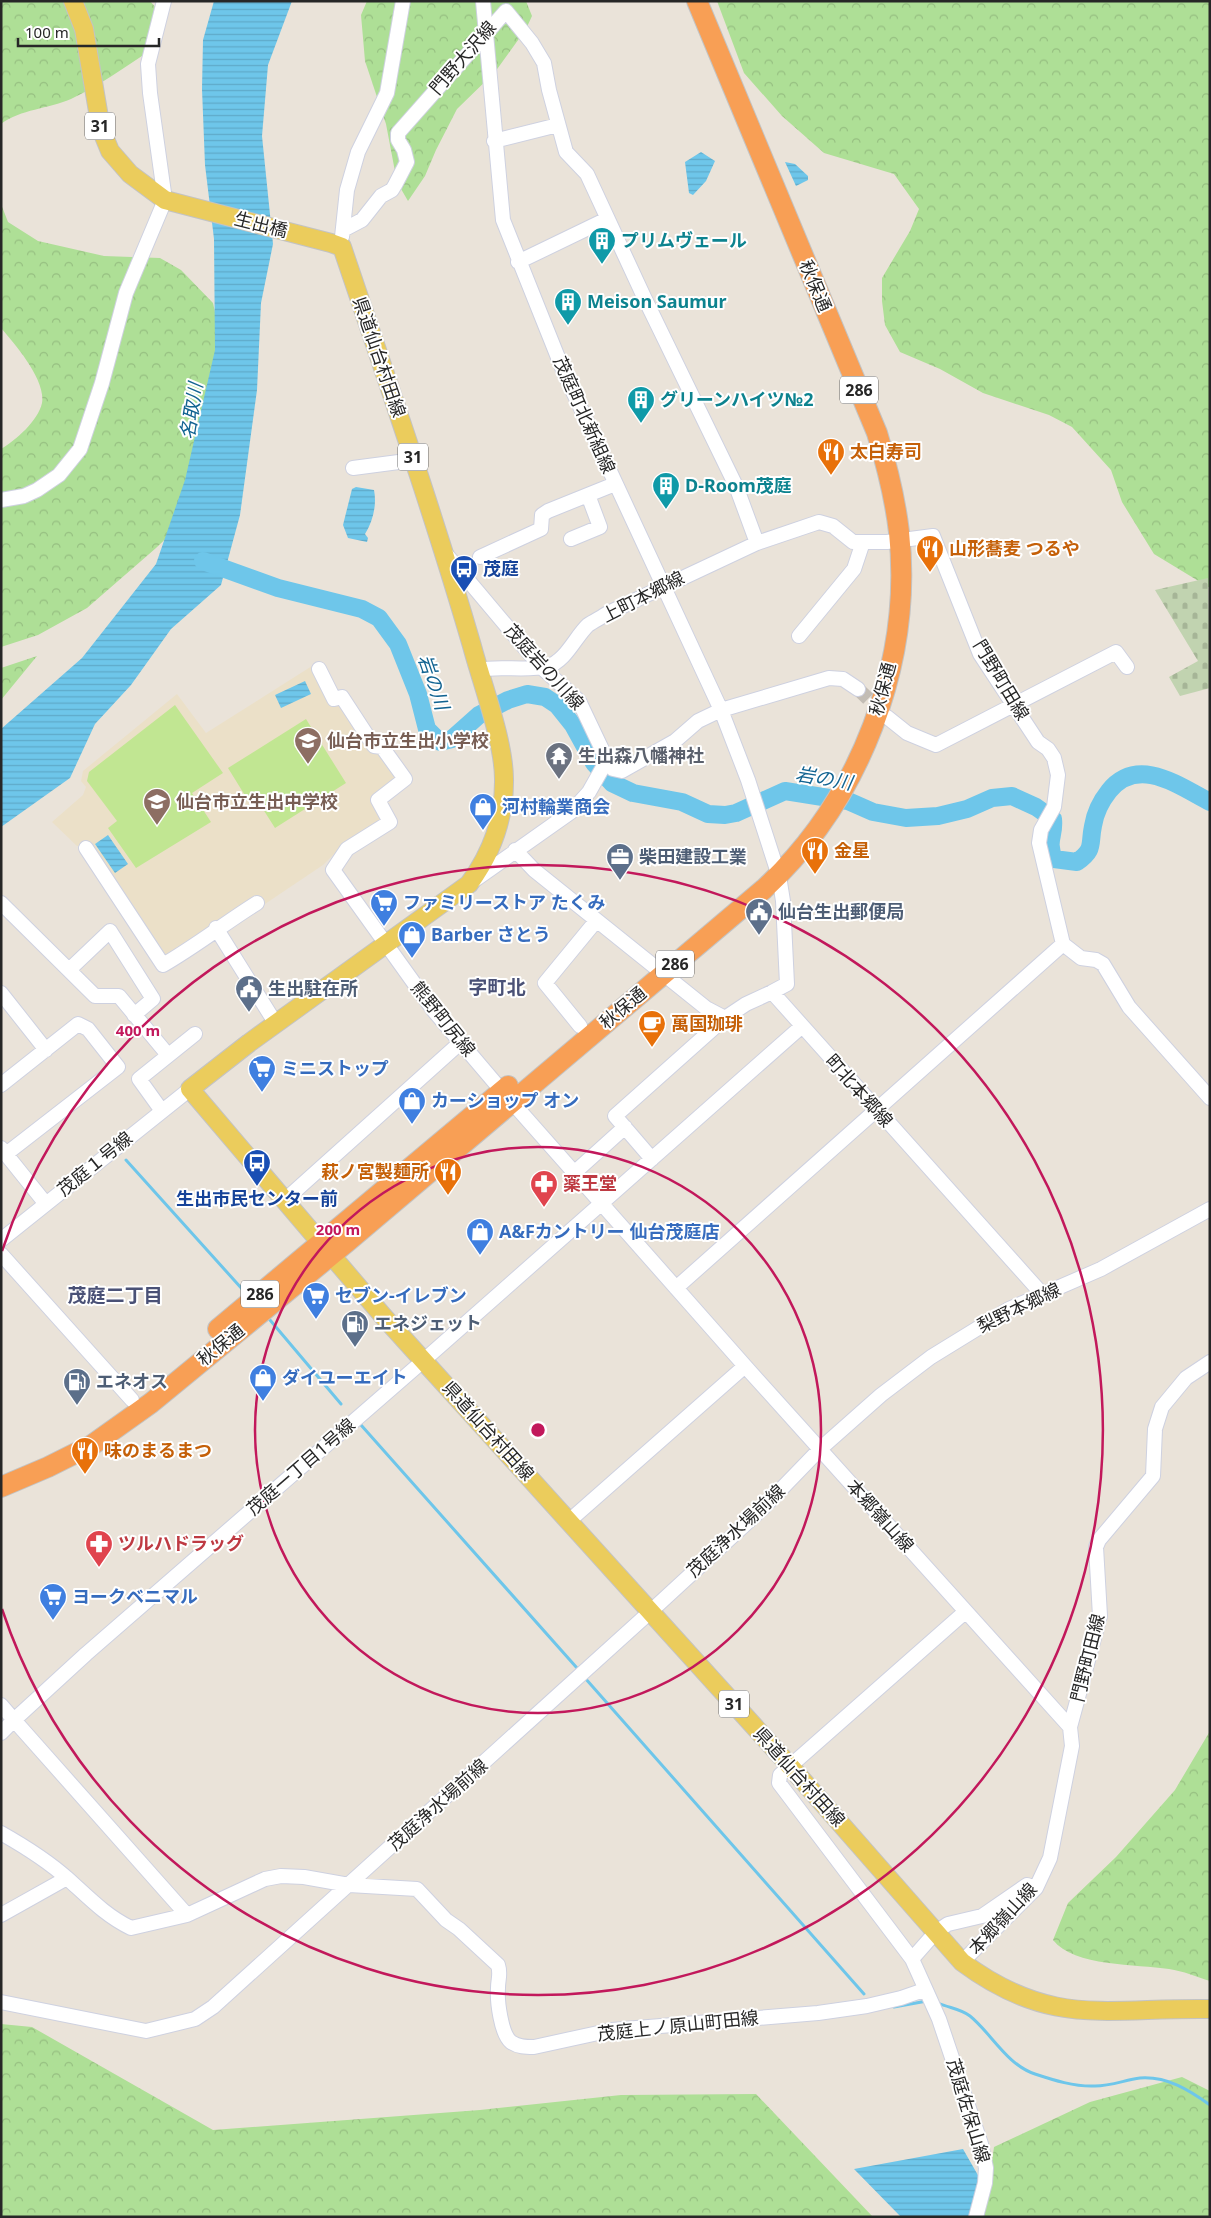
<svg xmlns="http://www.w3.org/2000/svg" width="1211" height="2218" viewBox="0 0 1211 2218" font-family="'Noto Sans','Noto Sans JP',sans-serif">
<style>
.education{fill:#ebe0c8}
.forest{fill:url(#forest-crowns)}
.cemetery{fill:url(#cemetery-stones)}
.pitch{fill:#c1e692}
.water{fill:url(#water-rules)}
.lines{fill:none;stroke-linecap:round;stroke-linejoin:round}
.stream{stroke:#6ec6ea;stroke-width:3}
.river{stroke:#6ec6ea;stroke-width:18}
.minor-tunnel{stroke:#c3bdb5;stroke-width:14;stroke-dasharray:14 7;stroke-linecap:butt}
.minor-casing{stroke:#ced1e0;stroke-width:16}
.major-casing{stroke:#c3c3c3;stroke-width:20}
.highway-casing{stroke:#c3c3c3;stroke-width:22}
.minor{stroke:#fff;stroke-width:14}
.major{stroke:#ebcc5c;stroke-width:18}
.highway{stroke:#f89f55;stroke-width:20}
.ring{fill:none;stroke:#c2185b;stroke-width:2.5}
.labels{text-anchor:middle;stroke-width:4;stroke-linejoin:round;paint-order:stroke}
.shield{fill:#fff;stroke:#686868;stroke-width:1}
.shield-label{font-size:16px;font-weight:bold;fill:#272727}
.street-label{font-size:18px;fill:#272727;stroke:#fff}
.culture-label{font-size:18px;font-weight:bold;fill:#0d838f;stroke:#fff;text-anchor:start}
.food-label{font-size:18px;font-weight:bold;fill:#c56008;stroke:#fff;text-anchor:start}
.transit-label{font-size:18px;font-weight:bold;fill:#164399;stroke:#fff;text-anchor:start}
.education-label{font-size:18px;font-weight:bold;fill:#785e54;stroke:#fff;text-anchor:start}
.worship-label{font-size:18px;font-weight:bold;fill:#5b616d;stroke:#fff;text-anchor:start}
.shop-label{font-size:18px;font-weight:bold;fill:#366cbe;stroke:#fff;text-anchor:start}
.service-label{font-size:18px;font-weight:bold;fill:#4e5e75;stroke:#fff;text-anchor:start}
.health-label{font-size:18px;font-weight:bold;fill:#be3a42;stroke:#fff;text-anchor:start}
.water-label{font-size:19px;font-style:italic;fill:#116391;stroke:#fff}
.neighbourhood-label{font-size:19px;font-weight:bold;fill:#4a5176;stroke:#fff}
.centre{fill:#c2185b;stroke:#fff;stroke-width:2.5}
.ring-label{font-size:15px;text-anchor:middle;font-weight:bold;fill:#c2185b;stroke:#fff;stroke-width:4;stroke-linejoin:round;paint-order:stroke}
</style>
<defs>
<pattern id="forest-crowns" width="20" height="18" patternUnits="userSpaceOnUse" patternTransform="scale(1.25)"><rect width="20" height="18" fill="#aedf96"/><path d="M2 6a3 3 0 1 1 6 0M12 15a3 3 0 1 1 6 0" fill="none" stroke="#96bf81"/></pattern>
<pattern id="cemetery-stones" width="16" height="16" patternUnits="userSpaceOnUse" patternTransform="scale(1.25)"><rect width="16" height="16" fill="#c1d3b0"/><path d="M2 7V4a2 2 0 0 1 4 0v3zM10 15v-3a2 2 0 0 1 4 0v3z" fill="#a6b597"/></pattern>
<pattern id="water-rules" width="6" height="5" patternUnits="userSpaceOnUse" patternTransform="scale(1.25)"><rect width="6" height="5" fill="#6ec6ea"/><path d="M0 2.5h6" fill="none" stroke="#5faac9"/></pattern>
</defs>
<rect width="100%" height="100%" fill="#eae3d9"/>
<!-- education -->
<path class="education" d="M312 666 332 702 342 699 401 778 373 799 383 816 381 825 333 855 323 865 259 908 165 962 88 845 77 846 52 822 83 795 86 787 81 781 83 771 177 694 206 733Z"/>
<!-- forest -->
<path class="forest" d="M1 1H150L157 9 151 50C125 67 99 86 71 99 48 109 21 109 1 124Z
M367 1H526L532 16 526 29 495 72 457 109 436 150 425 176 408 201 397 182 386 124 365 61 361 15Z
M717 1H1210V588L1154 554 1122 502 1111 470 1072 427 1049 415 983 393 940 369 900 352 885 325 882 301V278L910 231 919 209 894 174 824 153 782 116 744 73Z
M1 204 8 222 38 241 104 256 160 258 181 270 213 303 223 350 203 503 156 548 87 608 38 635 1 647V449C16 440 38 421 42 403 46 380 15 344 1 328Z
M37 656 1 700V668Z
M1210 1731V1981C1197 1977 1183 1971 1169 1969 1137 1964 1074 1967 1053 1940L1068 1903 1116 1857 1175 1790Z
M1 2024 32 2027 213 2130 480 2110 621 2095 756 2094 873 2217H1Z
M1182 2077 1210 2091V2217H984L994 2147 1090 2102Z"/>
<!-- cemetery -->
<path class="cemetery" d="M1208 578 1210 688 1180 696 1169 677 1198 661 1155 590Z"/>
<!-- pitch -->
<path class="pitch" d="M175 705 223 773 192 793 211 822 136 868 108 828 117 821 87 781 89 772Z
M306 719 346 783 275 828 261 806 254 810 228 768Z"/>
<!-- water -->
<path class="water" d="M214 1H292L268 65 262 136 273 244 261 303 257 390 240 515 221 585 171 629 131 685 95 724 70 778 1 827V729L82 658 156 564 185 480 215 350 214 239 205 165 202 89 203 40Z
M701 152 715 161 706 181 693 195 689 193 685 162Z
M785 162 795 164 808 176V180L796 186Z
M356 487 374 490C377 505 373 521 365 534L368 538 367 542 348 538 343 525 352 489Z
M305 681 311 694 281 708 275 695Z
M108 835 128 864 115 873 95 844Z
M963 2149 979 2177 969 2217H901L854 2169Z"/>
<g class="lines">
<!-- stream -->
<path class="stream" d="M126 1160 243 1290
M270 1320 341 1404
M361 1425 577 1668
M585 1678 864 1994
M938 2003C949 2008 961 2009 970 2016 991 2033 1007 2065 1035 2074 1053 2080 1075 2087 1095 2086 1111 2086 1125 2080 1140 2078 1167 2076 1189 2090 1210 2105
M894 2007 927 2001"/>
<!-- river -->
<path class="river" d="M203 561 278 588 362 609 379 618 398 644 418 694 427 729 440 742 452 739 479 715 508 700 527 694 545 697 557 705 573 725 594 763 612 783 633 793 682 802 708 814 725 815 736 813 785 791 848 801 873 812 906 818 938 816 967 809 992 798 1012 796 1036 807 1053 819C1055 837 1046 839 1054 859L1077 862C1095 849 1089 845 1093 826 1095 813 1101 801 1109 791 1138 755 1179 786 1210 802"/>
<!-- minor-tunnel -->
<path class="minor-tunnel" d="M858 689 883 713"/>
<defs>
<path id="minor" d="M483 1 503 220 563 370 721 710 748 780 779 876 783 901 787 984 772 992
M494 141 558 125
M343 230 362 220 381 196 392 190 395 185 407 162 404 150 398 140V133L506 11 532 43 544 63 549 90 566 152 587 174 644 297 736 486 757 543 819 522 833 526 853 542H887L933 536 980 654 1038 742 1048 749 1054 758 1058 775 1054 807 1041 830 1039 843 1063 944 1081 958 1096 960 1103 964 1129 1007 1210 1098
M342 237 347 190 358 152 387 93 403 1
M518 262 607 219
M353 468 414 460
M1 500 24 496 37 490 59 475 80 449 102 383 126 293 165 200 150 93 148 64 164 1
M571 539 600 527 588 495
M446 554 541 667 579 701 607 760 589 792 571 812 472 882
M480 557 541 529 542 515 548 511 615 484
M799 636 854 569 863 542
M319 669 334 699 342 697 374 746 382 747 405 779 378 800 390 822 347 849 333 870 434 1011 496 1084 745 1366 1070 1727 1072 1746 1050 1858 1036 1888 962 1962
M478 670C501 665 525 672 548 666 565 662 576 636 588 625 594 621 602 617 608 613L757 543
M887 717 907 733 936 745 1116 652 1127 667
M607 760 613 769 622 771 675 741 698 721 721 710 829 678 843 679 858 689
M86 848 163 965C196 946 225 923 257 903
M515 850 534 870 706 1008 725 1018 746 1004 772 992 1043 1295
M1 903 95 996H119L168 1055
M216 928 276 1024
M70 969 110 931 153 999 134 1015
M1 993 46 1050
M580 1026 545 983 596 921
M1 1085 78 1024 88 1029 118 1067 6 1154
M162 1111 139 1079 195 1034
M1 1148 46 1204
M652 1159 615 1116 725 1018
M574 1173 625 1127
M285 1200 461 1042
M1 1240 190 1089
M1 1254 132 1400
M676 1288 1063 944
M569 1521 745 1366
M1 1705 14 1720 86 1654 423 1361 801 1027
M1070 1727 1100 1616 1096 1547 1099 1540 1153 1476 1155 1429 1162 1407 1186 1378 1210 1362
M1 1733 14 1720 187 1915
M1 1833C24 1846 48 1861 68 1879 88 1897 106 1916 131 1928L187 1915 265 1879 281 1876 304 1877 349 1885 417 1889 446 1920 459 1929 498 1965C501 1974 498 1979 498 1988 497 2001 501 2034 511 2042 518 2047 526 2047 534 2047L612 2030 818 2013 867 2006 901 1998 924 1990
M1 1915 67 1878
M942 1928 948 1924 982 1916 1027 1885 1036 1888
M934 1934 912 1959 939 2019 981 2144 986 2168 985 2183 976 2217
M912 1959 779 1783 780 1775 965 1612
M1 2002 146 2031 195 2019 213 2007 650 1612 764 1507 820 1449 881 1395 931 1357 1009 1309 1101 1269 1210 1209"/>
<path id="major" d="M73 1 84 29 101 129 110 151 130 174 165 200 331 243 342 247C387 380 433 512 472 646 482 684 505 744 504 782 504 819 491 854 469 884L249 1043 190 1089 383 1316 790 1766 962 1962C1052 2029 1107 2007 1210 2009"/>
<path id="highway" d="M218 1329 508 1086
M1 1487 48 1467 92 1445 151 1403 347 1242 764 889C860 800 913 663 899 532 895 498 887 466 877 433L697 1"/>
</defs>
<!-- minor casing -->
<use href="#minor" class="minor-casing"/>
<!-- major casing -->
<use href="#major" class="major-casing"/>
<!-- highway casing -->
<use href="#highway" class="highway-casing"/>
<!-- minor -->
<use href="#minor" class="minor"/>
<!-- major -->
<use href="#major" class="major"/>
<!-- highway -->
<use href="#highway" class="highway"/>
</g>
<!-- distance rings -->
<g class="ring">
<circle cx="538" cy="1430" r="283"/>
<path d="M2 1251A565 565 0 1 1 2 1609"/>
</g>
<!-- icons -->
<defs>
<symbol id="building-pin" viewBox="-11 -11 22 30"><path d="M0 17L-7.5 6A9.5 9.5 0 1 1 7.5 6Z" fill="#0f9aa8" stroke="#fff"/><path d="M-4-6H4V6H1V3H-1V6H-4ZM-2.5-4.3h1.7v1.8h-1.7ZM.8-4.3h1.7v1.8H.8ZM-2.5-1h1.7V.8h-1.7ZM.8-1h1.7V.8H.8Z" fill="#fff"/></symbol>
<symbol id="restaurant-pin" viewBox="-11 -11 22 30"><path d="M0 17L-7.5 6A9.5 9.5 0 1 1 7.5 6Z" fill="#e8710a" stroke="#fff"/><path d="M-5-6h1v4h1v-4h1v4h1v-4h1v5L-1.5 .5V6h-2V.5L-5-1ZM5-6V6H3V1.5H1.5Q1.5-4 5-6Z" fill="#fff"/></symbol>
<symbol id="bus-pin" viewBox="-11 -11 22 30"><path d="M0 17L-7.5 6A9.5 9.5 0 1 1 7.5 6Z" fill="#1a4fb4" stroke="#fff"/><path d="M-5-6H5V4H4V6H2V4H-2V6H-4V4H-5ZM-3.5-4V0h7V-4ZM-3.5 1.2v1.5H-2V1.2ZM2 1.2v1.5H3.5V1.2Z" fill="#fff"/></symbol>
<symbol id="school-pin" viewBox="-11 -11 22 30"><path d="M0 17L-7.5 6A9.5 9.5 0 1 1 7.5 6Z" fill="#8d6e63" stroke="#fff"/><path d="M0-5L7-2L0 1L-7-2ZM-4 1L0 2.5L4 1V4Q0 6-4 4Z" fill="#fff"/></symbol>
<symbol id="temple-pin" viewBox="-11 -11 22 30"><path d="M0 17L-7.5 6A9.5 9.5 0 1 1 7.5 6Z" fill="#6b7280" stroke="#fff"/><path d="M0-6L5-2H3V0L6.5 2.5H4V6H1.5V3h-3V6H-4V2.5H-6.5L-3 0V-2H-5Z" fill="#fff"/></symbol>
<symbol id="shop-pin" viewBox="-11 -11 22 30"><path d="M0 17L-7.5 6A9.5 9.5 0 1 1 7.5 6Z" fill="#3f7fe0" stroke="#fff"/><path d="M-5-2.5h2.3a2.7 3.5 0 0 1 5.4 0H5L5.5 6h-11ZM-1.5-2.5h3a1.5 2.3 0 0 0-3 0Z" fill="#fff"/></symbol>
<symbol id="office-pin" viewBox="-11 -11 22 30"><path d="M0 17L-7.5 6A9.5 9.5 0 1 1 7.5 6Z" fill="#5c6f8a" stroke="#fff"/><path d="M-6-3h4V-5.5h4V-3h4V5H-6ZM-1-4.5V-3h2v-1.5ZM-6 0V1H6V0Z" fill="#fff"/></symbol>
<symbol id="supermarket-pin" viewBox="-11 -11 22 30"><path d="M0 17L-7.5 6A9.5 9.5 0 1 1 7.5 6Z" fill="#3f7fe0" stroke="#fff"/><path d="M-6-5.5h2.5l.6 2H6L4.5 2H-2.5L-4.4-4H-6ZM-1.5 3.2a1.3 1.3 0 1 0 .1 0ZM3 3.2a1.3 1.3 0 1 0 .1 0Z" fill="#fff"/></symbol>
<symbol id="civic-pin" viewBox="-11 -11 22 30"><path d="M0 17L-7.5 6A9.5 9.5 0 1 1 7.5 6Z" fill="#5c6f8a" stroke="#fff"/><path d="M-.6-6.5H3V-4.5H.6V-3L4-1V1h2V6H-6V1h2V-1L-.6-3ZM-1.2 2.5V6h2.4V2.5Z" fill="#fff"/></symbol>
<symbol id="cafe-pin" viewBox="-11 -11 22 30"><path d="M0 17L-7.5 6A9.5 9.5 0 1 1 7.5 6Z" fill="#e8710a" stroke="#fff"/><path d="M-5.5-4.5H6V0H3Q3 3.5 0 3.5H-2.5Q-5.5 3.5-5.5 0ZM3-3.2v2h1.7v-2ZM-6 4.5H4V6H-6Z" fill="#fff"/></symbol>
<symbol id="pharmacy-pin" viewBox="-11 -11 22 30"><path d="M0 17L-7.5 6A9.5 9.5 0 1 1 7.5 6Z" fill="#e0444e" stroke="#fff"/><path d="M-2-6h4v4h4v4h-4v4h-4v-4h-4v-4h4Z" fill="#fff"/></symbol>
<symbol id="fuel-pin" viewBox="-11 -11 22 30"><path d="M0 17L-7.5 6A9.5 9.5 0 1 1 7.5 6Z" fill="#5c6f8a" stroke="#fff"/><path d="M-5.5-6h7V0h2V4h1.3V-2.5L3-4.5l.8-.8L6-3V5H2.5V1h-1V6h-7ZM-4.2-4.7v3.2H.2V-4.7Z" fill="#fff"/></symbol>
</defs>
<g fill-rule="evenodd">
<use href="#building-pin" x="586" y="225" width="32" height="43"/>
<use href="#building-pin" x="552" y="286" width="32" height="43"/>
<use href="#building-pin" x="625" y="384" width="32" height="43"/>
<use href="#restaurant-pin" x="815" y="436" width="32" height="43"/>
<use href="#building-pin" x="650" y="470" width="32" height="43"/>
<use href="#restaurant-pin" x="914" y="533" width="32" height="43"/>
<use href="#bus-pin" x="448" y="553" width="32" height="43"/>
<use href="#school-pin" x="292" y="725" width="32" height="43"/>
<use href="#temple-pin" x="543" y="740" width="32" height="43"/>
<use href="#school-pin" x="141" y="786" width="32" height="43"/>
<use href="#shop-pin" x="467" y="791" width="32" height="43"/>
<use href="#restaurant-pin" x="799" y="835" width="32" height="43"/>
<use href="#office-pin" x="604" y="841" width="32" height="43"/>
<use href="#supermarket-pin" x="368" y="887" width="32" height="43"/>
<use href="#civic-pin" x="743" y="896" width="32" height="43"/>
<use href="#shop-pin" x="396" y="919" width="32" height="43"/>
<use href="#civic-pin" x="233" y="973" width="32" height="43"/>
<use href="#cafe-pin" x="636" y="1008" width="32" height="43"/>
<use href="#supermarket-pin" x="246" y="1053" width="32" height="43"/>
<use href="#shop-pin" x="396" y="1085" width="32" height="43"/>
<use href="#bus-pin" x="241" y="1147" width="32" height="43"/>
<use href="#restaurant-pin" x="432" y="1156" width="32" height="43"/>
<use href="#pharmacy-pin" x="528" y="1168" width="32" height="43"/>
<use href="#shop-pin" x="464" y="1216" width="32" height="43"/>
<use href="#supermarket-pin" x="300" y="1280" width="32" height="43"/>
<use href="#fuel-pin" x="339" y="1308" width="32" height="43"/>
<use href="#shop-pin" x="247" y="1362" width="32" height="43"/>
<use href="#fuel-pin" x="61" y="1366" width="32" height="43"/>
<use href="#restaurant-pin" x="69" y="1435" width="32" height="43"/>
<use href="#pharmacy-pin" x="83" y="1528" width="32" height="43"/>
<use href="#supermarket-pin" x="37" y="1581" width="32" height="43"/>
</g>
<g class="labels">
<!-- shield labels -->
<g class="shield">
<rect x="85" y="112.5" width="30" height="27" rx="4"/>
<rect x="840" y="376.5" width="38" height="27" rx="4"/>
<rect x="398" y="443.5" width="30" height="27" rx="4"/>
<rect x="656" y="950.5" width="38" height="27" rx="4"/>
<rect x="241" y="1280.5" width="38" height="27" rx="4"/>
<rect x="719" y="1690.5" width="30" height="27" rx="4"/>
</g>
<g class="shield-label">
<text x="100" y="132">31</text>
<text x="859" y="396">286</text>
<text x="413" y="463">31</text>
<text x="675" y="970">286</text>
<text x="260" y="1300">286</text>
<text x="734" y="1710">31</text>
</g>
<!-- street labels -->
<g class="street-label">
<text transform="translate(463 58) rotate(-49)" y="6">門野大沢線</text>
<text transform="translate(261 225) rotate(14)" y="6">生出橋</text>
<text transform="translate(815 286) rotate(67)" y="6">秋保通</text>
<text transform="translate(379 357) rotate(71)" y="6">県道仙台村田線</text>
<text transform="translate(584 415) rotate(66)" y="6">茂庭町北新組線</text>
<text transform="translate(643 597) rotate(-27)" y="6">上町本郷線</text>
<text transform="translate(544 667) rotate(48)" y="6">茂庭岩の川線</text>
<text transform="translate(1001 680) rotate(59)" y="6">門野町田線</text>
<text transform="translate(883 689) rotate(-75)" y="6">秋保通</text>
<text transform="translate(623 1008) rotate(-40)" y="6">秋保通</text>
<text transform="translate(443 1019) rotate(51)" y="6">熊野町尻線</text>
<text transform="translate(859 1091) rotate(48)" y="6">町北本郷線</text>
<text transform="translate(95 1164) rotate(-39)" y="6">茂庭１号線</text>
<text transform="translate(1019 1308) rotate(-26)" y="6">梨野本郷線</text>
<text transform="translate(221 1345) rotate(-39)" y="6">秋保通</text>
<text transform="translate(488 1431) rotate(48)" y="6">県道仙台村田線</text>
<text transform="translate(301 1467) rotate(-41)" y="6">茂庭一丁目1号線</text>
<text transform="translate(880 1516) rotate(48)" y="6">本郷嶺山線</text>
<text transform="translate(736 1531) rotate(-43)" y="6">茂庭浄水場前線</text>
<text transform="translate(1088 1658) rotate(-76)" y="6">門野町田線</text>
<text transform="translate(799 1777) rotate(48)" y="6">県道仙台村田線</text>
<text transform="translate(438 1805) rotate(-42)" y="6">茂庭浄水場前線</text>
<text transform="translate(1003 1919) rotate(-47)" y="6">本郷嶺山線</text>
<text transform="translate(678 2026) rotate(-6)" y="6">茂庭上ノ原山町田線</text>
<text transform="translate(968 2111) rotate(73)" y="6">茂庭佐保山線</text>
</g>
<!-- culture labels -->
<g class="culture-label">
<text x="621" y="247">プリムヴェール</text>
<text x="587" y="308">Meison Saumur</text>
<text x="660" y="406">グリーンハイツ№2</text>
<text x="685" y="492">D-Room茂庭</text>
</g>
<!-- food labels -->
<g class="food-label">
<text x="850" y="458">太白寿司</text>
<text x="949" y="555">山形蕎麦 つるや</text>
<text x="834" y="857">金星</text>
<text x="671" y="1030">萬国珈琲</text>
<text x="429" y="1178" text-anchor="end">萩ノ宮製麺所</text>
<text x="104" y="1457">味のまるまつ</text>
</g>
<!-- transit labels -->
<g class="transit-label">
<text x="483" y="575">茂庭</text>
<text x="257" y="1205" text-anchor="middle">生出市民センター前</text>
</g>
<!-- education labels -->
<g class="education-label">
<text x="327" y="747">仙台市立生出小学校</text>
<text x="176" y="808">仙台市立生出中学校</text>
</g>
<!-- worship labels -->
<g class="worship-label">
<text x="578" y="762">生出森八幡神社</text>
</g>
<!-- shop labels -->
<g class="shop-label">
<text x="502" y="813">河村輪業商会</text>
<text x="403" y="909">ファミリーストア たくみ</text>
<text x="431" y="941">Barber さとう</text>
<text x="281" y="1075">ミニストップ</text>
<text x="431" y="1107">カーショップ オン</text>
<text x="499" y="1238">A&amp;Fカントリー 仙台茂庭店</text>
<text x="335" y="1302">セブン-イレブン</text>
<text x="282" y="1384">ダイユーエイト</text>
<text x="72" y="1603">ヨークベニマル</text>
</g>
<!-- service labels -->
<g class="service-label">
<text x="639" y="863">柴田建設工業</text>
<text x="778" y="918">仙台生出郵便局</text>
<text x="268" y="995">生出駐在所</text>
<text x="374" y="1330">エネジェット</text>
<text x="96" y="1388">エネオス</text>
</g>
<!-- health labels -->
<g class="health-label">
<text x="563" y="1190">薬王堂</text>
<text x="118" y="1550">ツルハドラッグ</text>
</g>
<!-- water labels -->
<g class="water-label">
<text transform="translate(191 411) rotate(-81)" y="7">名取川</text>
<text transform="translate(434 682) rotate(71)" y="7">岩の川</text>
<text transform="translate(824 778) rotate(10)" y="7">岩の川</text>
</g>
<!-- neighbourhood labels -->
<g class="neighbourhood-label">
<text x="497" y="994">字町北</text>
<text x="115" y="1302">茂庭二丁目</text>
</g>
</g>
<circle cx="538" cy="1430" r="8" class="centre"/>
<g class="ring-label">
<text x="138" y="1036">400 m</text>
<text x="338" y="1235">200 m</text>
</g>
<!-- border -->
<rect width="1211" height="2218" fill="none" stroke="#272727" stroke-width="5"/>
<!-- scale -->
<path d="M18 38v8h141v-8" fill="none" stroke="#272727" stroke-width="2.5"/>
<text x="25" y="38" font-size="15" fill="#272727" stroke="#ffffff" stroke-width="4" paint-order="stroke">100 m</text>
</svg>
